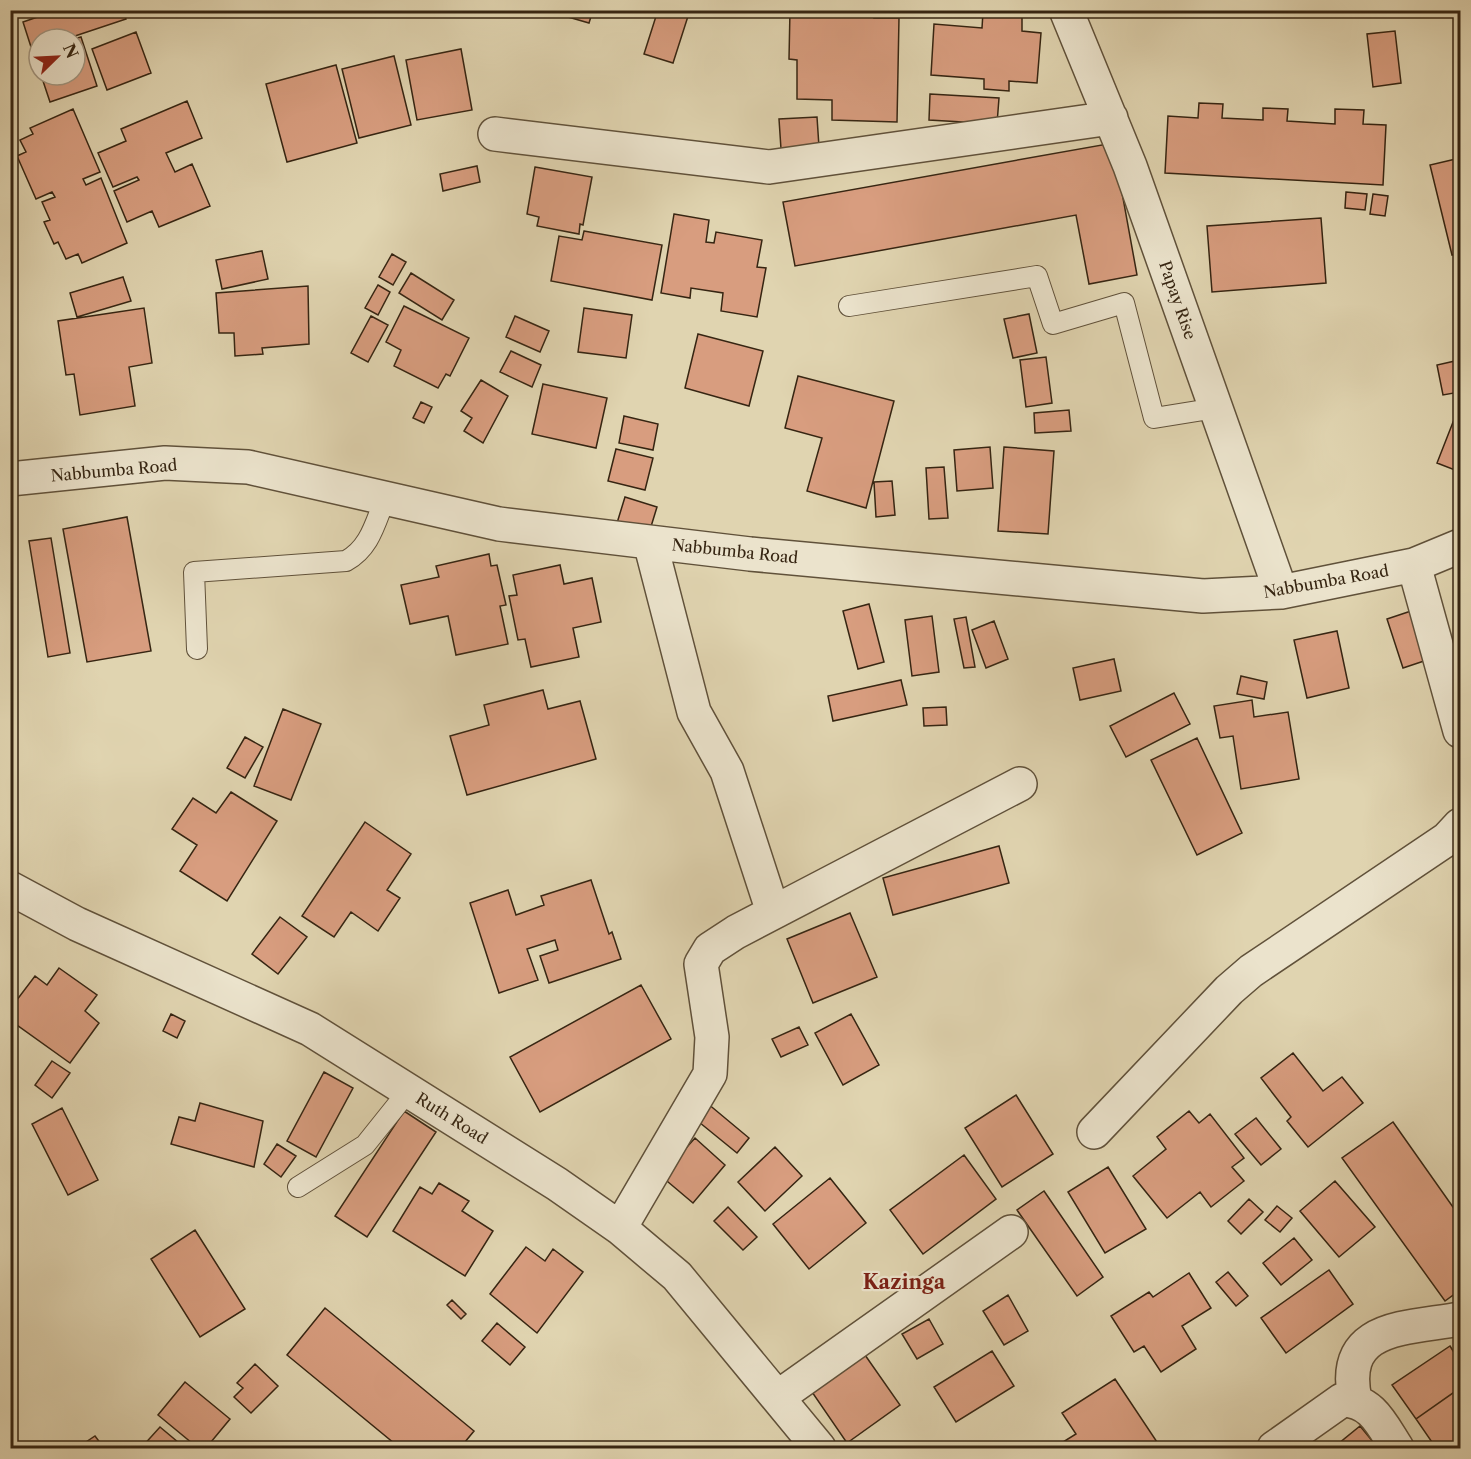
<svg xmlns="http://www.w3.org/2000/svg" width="1471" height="1459" viewBox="0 0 1471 1459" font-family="'Libre Caslon Text',serif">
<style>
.building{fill:#d89d7f;stroke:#362512;stroke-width:1.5}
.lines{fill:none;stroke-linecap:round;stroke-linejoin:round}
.lane-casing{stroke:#60513a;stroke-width:22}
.street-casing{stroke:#60513a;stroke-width:36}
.lane{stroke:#ebe3cc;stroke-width:20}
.street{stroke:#ebe3cc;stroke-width:33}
.labels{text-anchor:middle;stroke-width:4.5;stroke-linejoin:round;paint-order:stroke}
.street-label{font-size:16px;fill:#362512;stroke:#ebe3cc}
.quarter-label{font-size:20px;font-weight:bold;fill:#7a1f14;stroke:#ebe3cc}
</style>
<rect width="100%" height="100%" fill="#e0d4b0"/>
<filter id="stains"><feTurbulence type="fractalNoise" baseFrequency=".00333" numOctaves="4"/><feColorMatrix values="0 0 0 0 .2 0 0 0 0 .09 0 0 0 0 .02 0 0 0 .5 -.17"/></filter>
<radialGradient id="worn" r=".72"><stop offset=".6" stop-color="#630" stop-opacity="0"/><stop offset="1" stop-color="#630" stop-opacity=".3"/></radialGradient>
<!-- building -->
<path class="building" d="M58 10H123L126 19 66 39H39V48L32 50 23 22Z
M544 10H593L589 23Z
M658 10H690L673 63 644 54Z
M790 10H875L874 18H899L897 122 832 120V100L797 99V60L789 59Z
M983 12 1022 15V31L1041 33 1037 83 1009 81V91L984 89V79L931 75 934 24 982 28Z
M1395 31 1401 83 1373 87 1367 34Z
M136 32 151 73 107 90 92 49Z
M81 37 97 86 50 102 41 75H75L74 39Z
M461 49 472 110 417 120 406 60Z
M39 50V69L34 52Z
M394 56 411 125 359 138 342 69Z
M336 65 357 143 287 162 266 84Z
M930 94 999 98 997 124 929 120Z
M187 101 202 138 166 153 175 172 192 164 210 206 159 227 152 211 127 222 114 191 139 180 137 177 113 187 98 153 126 141 121 129Z
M1199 103 1223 104 1222 118 1263 120V108L1288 109 1287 121 1335 124V109L1364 110 1363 124 1386 125 1383 185 1165 173 1168 116 1198 118Z
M73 109 100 172 83 179 86 185 101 178 127 243 82 263 78 254 66 259 58 242 54 244 44 222 50 220 42 202 55 197 52 192 36 199 17 156 26 152 20 140 33 134 30 128Z
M817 117 819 147 781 149 779 119Z
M1113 143 1137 275 1089 284 1076 215 795 266 783 202Z
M1460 158V253L1452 255 1430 165Z
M477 166 480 182 443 191 440 174Z
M535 167 592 177 583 225 580 224 579 234 537 226 539 217 527 214Z
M1346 192 1367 194 1365 210 1345 208Z
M1373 194 1388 196 1385 216 1370 214Z
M674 214 709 220 706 242 714 243 716 232 762 240 757 267 766 268 757 317 721 311 723 293 691 288 690 298 661 293Z
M1321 218 1326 283 1212 292 1207 226Z
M584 231 662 245 652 300 551 281 559 236 582 240Z
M262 251 268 279 222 289 216 260Z
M392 254 406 262 393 285 379 277Z
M411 273 454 300 442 320 399 293Z
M123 277 131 301 77 317 70 293Z
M378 285 390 292 378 315 365 308Z
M308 286 309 344 262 348 263 354 235 356 234 333H219L216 293Z
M404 306 469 338 450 376 446 374 438 388 394 366 401 350 386 342Z
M144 308 152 363 129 367 135 406 80 415 74 374 66 375 58 321Z
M584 308 632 315 626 358 578 352Z
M1029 314 1037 353 1013 358 1004 319Z
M371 316 388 325 368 362 351 353Z
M515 316 549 331 540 352 506 337Z
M698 334 763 351 749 406 685 388Z
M511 351 541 365 532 387 500 372Z
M1046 357 1052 403 1026 407 1020 360Z
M1455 361 1460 392 1443 395 1437 365Z
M798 376 894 401 866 508 807 491 822 438 785 428Z
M481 380 508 396 483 443 464 431 472 418 461 411Z
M543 384 607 398 596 448 532 434Z
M421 402 432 407 424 423 413 418Z
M1069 410 1071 431 1035 433 1034 413Z
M1457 412 1460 413V472L1437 463Z
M624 416 658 424 653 450 619 443Z
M990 447 993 488 957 491 954 450Z
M1004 447 1054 451 1048 534 998 531Z
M616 449 653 458 645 490 608 481Z
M944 467 948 518 929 519 926 468Z
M892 481 895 515 876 517 874 482Z
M625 497 657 507 649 533 617 523Z
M127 517 151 651 87 662 63 529Z
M51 538 70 653 48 657 29 541Z
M489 554 491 566 497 565 506 605 500 606 508 644 456 655 448 616 410 624 401 585 439 577 436 566Z
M560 565 564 584 592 578 601 622 573 628 579 657 531 667 525 639 518 640 509 596 517 595 513 575Z
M869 604 884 662 858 669 843 611Z
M1417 609 1433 658 1403 668 1387 619Z
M932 616 939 672 912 676 905 620Z
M966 617 975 667 964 668 954 619Z
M994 621 1008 659 986 668 972 630Z
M1337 631 1349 688 1307 698 1294 640Z
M1114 659 1121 691 1080 700 1073 668Z
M1241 676 1267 682 1264 699 1237 694Z
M901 680 907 705 833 721 828 696Z
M543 690 548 709 580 701 596 759 467 795 450 736 489 725 484 705Z
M1174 693 1190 724 1126 757 1110 726Z
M1252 700 1254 717 1288 712 1299 779 1241 789 1233 736 1220 738 1214 706Z
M946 707 947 725 924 726 923 708Z
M283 709 321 724 291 800 254 786Z
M245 737 263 747 245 778 227 768Z
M1197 738 1242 833 1197 855 1151 760Z
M231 792 277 821 227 901 180 871 197 845 172 829 193 798 216 813Z
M365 822 411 854 387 890 400 898 378 931 351 912 334 937 302 916Z
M999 846 1009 883 893 915 883 878Z
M591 880 609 934 612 932 621 959 549 983 540 956 558 950 555 940 527 949 538 980 499 993 470 903 508 890 516 915 544 905 541 896Z
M850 913 877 977 813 1003 787 939Z
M280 917 307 937 278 974 252 954Z
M59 968 97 995 85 1011 99 1023 70 1063 10 1020V1009L35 976 47 985Z
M641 985 671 1039 540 1112 510 1057Z
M171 1014 185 1021 177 1038 163 1031Z
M851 1014 879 1065 843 1085 815 1033Z
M799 1027 808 1045 781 1057 772 1039Z
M1293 1053 1323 1091 1342 1077 1363 1103 1308 1147 1287 1121 1291 1117 1261 1078Z
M52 1061 70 1073 52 1098 35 1085Z
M324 1072 353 1088 316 1157 287 1141Z
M1016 1095 1053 1154 1002 1187 965 1128Z
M200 1103 263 1121 254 1167 171 1144 179 1117 195 1121Z
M707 1103 749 1138 737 1153 694 1118Z
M62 1108 98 1180 68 1195 32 1124Z
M404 1111 436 1132 367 1237 335 1216Z
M1189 1111 1199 1123 1210 1114 1244 1158 1232 1167 1244 1181 1211 1207 1200 1192 1167 1218 1133 1176 1166 1149 1157 1137Z
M1256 1118 1281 1149 1261 1165 1235 1134Z
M1393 1122 1460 1217V1290L1445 1301 1342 1158Z
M695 1138 725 1165 693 1203 661 1176Z
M277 1144 296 1156 281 1177 264 1164Z
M775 1147 802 1176 765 1211 738 1182Z
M964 1155 996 1199 923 1254 890 1210Z
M1108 1167 1146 1229 1105 1253 1068 1192Z
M830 1178 866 1223 809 1269 773 1224Z
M1335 1181 1375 1227 1339 1257 1300 1211Z
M439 1183 469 1201 462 1211 493 1231 465 1276 393 1231 420 1187 432 1194Z
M1044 1191 1103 1277 1077 1296 1017 1210Z
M1249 1199 1263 1212 1241 1234 1228 1221Z
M1277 1206 1292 1218 1280 1232 1265 1220Z
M728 1207 757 1237 743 1250 714 1221Z
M195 1230 245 1309 200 1337 151 1259Z
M1294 1238 1312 1260 1281 1285 1263 1263Z
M526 1247 545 1261 553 1249 583 1272 537 1333 490 1294Z
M1329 1270 1353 1304 1286 1353 1261 1318Z
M1228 1272 1248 1296 1236 1306 1216 1282Z
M1189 1273 1211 1308 1182 1326 1196 1349 1161 1372 1144 1346 1134 1352 1111 1316 1149 1292 1153 1297Z
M1008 1295 1028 1331 1004 1345 983 1311Z
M452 1300 466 1314 461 1319 447 1305Z
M325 1308 474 1431 460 1448H400L287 1355Z
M929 1319 943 1344 917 1359 902 1334Z
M497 1323 525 1347 510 1365 482 1341Z
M1450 1346 1460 1362V1388L1416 1419 1392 1385Z
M992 1351 1014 1386 956 1422 934 1387Z
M865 1355 900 1405 847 1443 812 1392Z
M255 1364 278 1386 251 1413 234 1397 243 1388 237 1383Z
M1115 1379 1161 1448H1067L1063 1442 1076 1434 1062 1413Z
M185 1382 230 1419 206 1448H198L158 1415Z
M1460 1388V1439L1446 1448H1436L1416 1419Z
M1360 1426 1378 1448H1341L1338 1444Z
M160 1427 185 1448H141Z
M95 1436 104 1448H77Z
M1460 1439V1448H1446Z"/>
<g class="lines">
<defs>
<path id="lane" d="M849 306 1037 276 1053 324 1124 303 1154 418 1216 408
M197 649 194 572 346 561C370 548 375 523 385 499
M298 1187 365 1145 409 1090"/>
<path id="street" d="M1066 10 1130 166 1281 592
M495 134 769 167 1111 118
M10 479 165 463 248 467 499 524 750 554 1203 596 1281 592 1414 565 1460 546
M650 542 694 712 727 771 773 912
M1414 565 1460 731
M10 888 77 924 310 1029 557 1184 620 1228 677 1276 819 1448
M1094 1132 1229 990 1251 971 1447 839 1460 825
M620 1228 710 1074 712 1037 701 964 710 949 736 932 1020 784
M778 1397 1011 1232
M1355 1400C1339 1324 1406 1329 1460 1319
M1274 1448 1342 1400C1372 1400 1382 1425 1397 1448"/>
</defs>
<!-- lane casing -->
<use href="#lane" class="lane-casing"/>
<!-- street casing -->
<use href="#street" class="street-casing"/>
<!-- lane -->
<use href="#lane" class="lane"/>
<!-- street -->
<use href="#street" class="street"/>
</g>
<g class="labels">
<!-- street labels -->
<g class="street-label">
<text transform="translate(1178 300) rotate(71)" y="6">Papay Rise</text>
<text transform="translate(114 470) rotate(-5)" y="6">Nabbumba Road</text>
<text transform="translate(735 551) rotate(6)" y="6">Nabbumba Road</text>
<text transform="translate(1326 581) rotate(-10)" y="6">Nabbumba Road</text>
<text transform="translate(452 1118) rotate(32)" y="6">Ruth Road</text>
</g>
<!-- quarter labels -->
<g class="quarter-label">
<text x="904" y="1289">Kazinga</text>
</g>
</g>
<!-- margin -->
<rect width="1471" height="1459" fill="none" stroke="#e0d4b0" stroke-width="36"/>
<rect x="12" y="12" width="1447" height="1435" fill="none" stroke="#362512" stroke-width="3"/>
<rect x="18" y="18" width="1435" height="1423" fill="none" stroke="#362512" stroke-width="1.5"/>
<!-- north arrow -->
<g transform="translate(57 57) rotate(66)"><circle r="28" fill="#ebe3cc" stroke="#a39782" stroke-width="1.5"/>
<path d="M0-4.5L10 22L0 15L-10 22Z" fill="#8f2418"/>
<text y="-9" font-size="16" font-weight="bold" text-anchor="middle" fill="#362512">N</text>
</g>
<rect width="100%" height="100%" filter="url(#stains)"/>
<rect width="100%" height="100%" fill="url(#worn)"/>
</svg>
